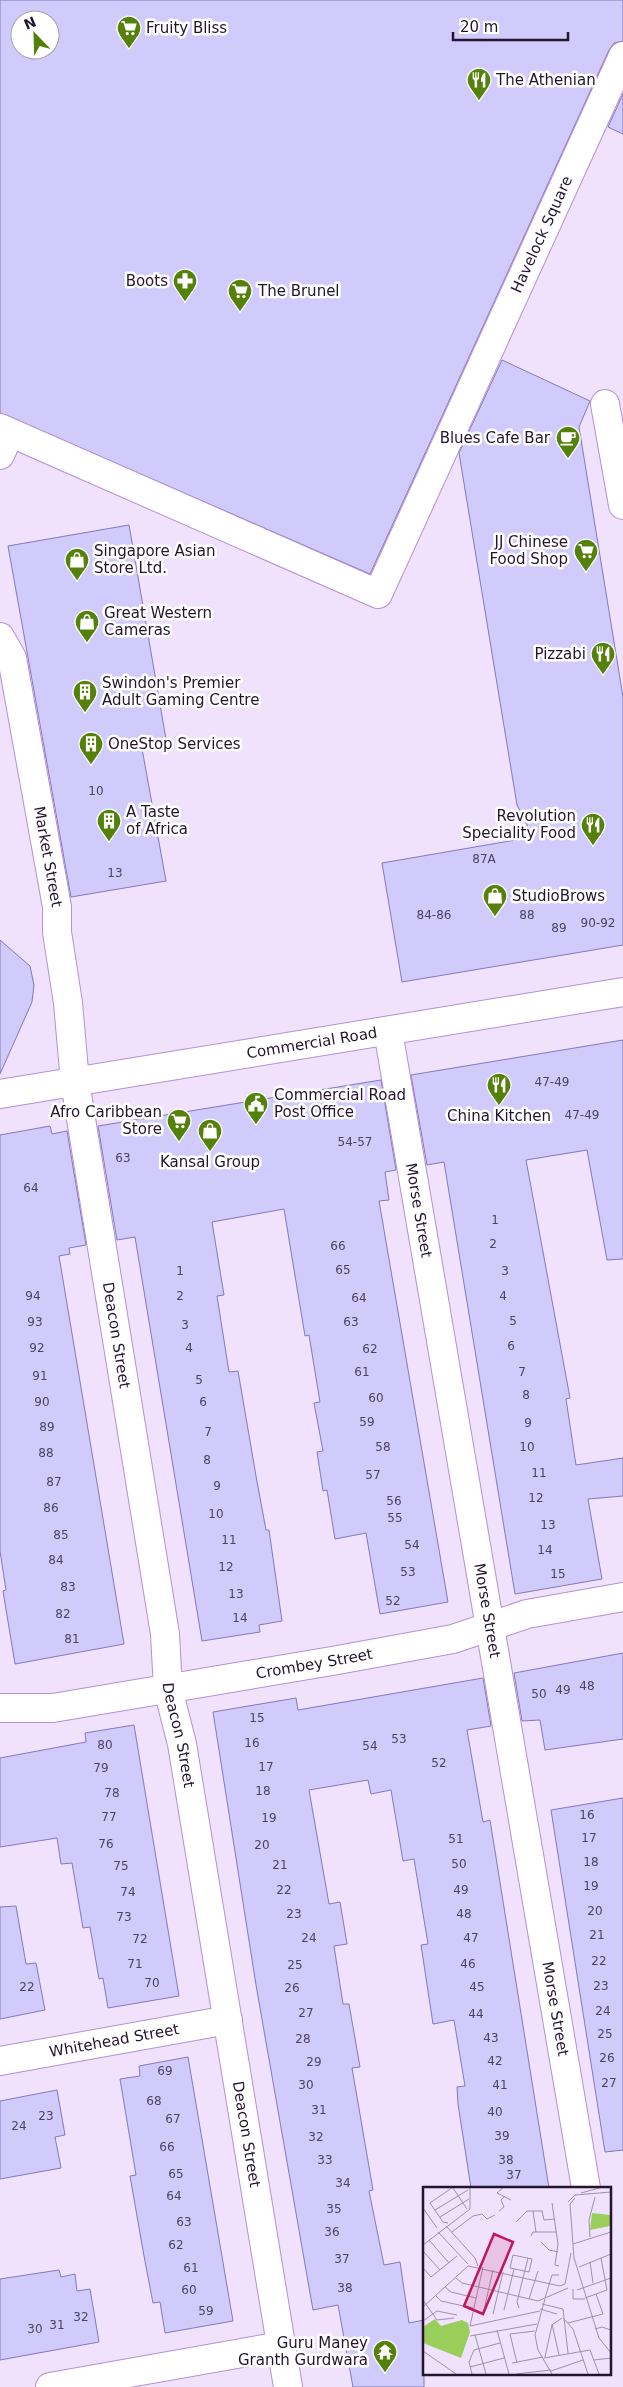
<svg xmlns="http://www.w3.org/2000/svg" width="623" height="2387" viewBox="0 0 623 2387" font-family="'DejaVu Sans',sans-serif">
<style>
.building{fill:#d0cbfb;stroke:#8379bd;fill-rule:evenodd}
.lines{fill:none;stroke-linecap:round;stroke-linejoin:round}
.street-casing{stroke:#b690d2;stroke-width:30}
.secondary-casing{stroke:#b690d2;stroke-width:30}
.street{stroke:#fff;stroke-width:28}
.secondary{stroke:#fff;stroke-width:28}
.labels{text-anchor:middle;stroke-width:5;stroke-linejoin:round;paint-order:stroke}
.number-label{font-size:12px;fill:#4e4261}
.poi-label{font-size:15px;fill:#23152e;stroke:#fff;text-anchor:start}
.street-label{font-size:15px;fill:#23152e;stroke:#fff}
.inset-road{fill:none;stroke:#9e8faa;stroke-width:1}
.view{fill:#c2185b;fill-opacity:0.15;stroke:#c2185b;stroke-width:2.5}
.inset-edge{fill:none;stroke:#23152e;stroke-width:2.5}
</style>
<rect width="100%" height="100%" fill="#f0e1fd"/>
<!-- building -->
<path class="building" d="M0 0H623V41L614 43 609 50 370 574 0 413ZM20 20H50V50H20Z
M623 94V134L608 127Z
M502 360 590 401 579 427 623 697V945L402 982 382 863 533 837 517 805 459 453Z
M129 525 166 739 141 743 166 881 71 897 8 546Z
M0 940 30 966 34 985 32 1002 0 1074Z
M623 1040V1259L607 1260 587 1150 526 1160 570 1398 566 1399 576 1465 623 1458V1496L588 1499 602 1579 515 1594 444 1162 427 1165 411 1075Z
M381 1080 396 1170 385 1172 389 1200 379 1201 448 1602 380 1614 366 1533 335 1539 327 1490 323 1491 317 1452 323 1451 314 1403 320 1402 309 1335 305 1336 284 1209 212 1222 224 1295 217 1296 229 1372 238 1371 256 1476 266 1530H269L282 1621 259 1625 260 1632 202 1641 135 1237 117 1240 98 1126Z
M50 1126 52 1134 67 1131 86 1245 69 1248 70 1254 59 1256 124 1644 15 1664 3 1591 6 1590 0 1551V1135Z
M623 1653V1739L545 1750 540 1720 522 1721 514 1673Z
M483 1678 491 1726 467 1730 483 1822 490 1820 549 2188H471L458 2104 457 2087 465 2086 454 2020 433 2024 421 1945 428 1944 414 1859 403 1861 391 1790 371 1794 368 1780 309 1790 329 1904 340 1902 347 1944 334 1946 343 2004H349L360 2067 352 2068 373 2190 369 2191 384 2265 400 2262 409 2323 424 2320V2387H353L338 2305 313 2310 256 1985 213 1712 296 1698 298 1710Z
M134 1725 179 1996 108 2008 103 1978 99 1979 90 1927 83 1928 72 1863 61 1864 57 1838 0 1847V1758L86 1742 85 1733Z
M623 1798V2150L605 2152 551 1810Z
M16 1906 26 1964 36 1963 45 2010 0 2019V1907Z
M188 2057 233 2321 165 2333 160 2302 153 2303 144 2256 130 2176 136 2175 120 2079 140 2076 139 2066Z
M57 2090 65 2135 55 2137 61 2168 0 2179V2101Z
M59 2270 61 2277 75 2274 77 2291 90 2289 99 2342 0 2360V2279Z"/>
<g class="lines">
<defs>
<g id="street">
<path d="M605 404 623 505"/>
<path id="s1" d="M0 428 378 594 623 56"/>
<path d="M0 455 10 433"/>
<path id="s2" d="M0 637 12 658 57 907V932L68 1003 75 1082 165 1634 168 1689 182 1744 288 2387"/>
<path id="s3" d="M388 1031 586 2188"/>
<path id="s4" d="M0 2061 228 2020"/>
<path d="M50 2387 281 2346"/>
</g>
<g id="secondary">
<path id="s5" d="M0 1094 623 992"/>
<path id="s6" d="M0 1708H53L332 1661 453 1639 527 1614 623 1597"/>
</g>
</defs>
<!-- street casing -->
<use href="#street" class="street-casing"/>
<!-- secondary casing -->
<use href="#secondary" class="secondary-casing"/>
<!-- street -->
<use href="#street" class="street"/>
<!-- secondary -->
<use href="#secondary" class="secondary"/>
</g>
<!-- icons -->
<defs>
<symbol id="supermarket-pin" viewBox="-11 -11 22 30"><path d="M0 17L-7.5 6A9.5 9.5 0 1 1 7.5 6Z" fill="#54810a" stroke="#fff"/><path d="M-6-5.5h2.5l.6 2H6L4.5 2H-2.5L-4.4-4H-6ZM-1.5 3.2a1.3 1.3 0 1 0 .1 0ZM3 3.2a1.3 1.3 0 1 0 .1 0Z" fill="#fff"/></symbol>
<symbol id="restaurant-pin" viewBox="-11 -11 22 30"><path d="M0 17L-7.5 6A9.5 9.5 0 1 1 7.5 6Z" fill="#54810a" stroke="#fff"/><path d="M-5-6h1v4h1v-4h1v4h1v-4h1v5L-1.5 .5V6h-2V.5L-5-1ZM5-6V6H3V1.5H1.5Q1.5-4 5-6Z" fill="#fff"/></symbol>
<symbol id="pharmacy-pin" viewBox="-11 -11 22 30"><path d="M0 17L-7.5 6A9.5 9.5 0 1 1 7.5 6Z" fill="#54810a" stroke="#fff"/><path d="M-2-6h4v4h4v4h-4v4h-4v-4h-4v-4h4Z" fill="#fff"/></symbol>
<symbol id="cafe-pin" viewBox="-11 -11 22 30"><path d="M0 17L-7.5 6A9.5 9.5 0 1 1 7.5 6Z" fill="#54810a" stroke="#fff"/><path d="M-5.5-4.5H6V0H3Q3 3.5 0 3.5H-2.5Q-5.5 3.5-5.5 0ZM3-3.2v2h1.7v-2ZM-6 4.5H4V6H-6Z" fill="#fff"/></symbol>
<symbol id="shop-pin" viewBox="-11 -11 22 30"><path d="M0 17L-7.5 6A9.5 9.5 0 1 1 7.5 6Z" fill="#54810a" stroke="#fff"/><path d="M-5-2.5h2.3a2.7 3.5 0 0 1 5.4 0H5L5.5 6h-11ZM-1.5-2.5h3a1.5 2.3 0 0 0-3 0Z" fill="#fff"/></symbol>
<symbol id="building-pin" viewBox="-11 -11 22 30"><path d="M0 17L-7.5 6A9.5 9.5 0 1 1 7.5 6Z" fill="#54810a" stroke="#fff"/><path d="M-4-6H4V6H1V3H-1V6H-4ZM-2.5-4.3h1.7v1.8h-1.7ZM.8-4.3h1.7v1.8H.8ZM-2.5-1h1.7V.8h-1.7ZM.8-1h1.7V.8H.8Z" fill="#fff"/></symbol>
<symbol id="civic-pin" viewBox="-11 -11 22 30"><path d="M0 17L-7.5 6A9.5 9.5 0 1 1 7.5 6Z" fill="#54810a" stroke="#fff"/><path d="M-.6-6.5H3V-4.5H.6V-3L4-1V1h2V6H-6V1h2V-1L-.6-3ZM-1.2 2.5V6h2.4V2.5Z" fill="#fff"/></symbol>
<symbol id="temple-pin" viewBox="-11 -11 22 30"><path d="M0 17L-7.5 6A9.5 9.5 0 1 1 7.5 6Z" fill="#54810a" stroke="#fff"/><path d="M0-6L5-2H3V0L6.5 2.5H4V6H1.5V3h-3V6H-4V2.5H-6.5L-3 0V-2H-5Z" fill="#fff"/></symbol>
</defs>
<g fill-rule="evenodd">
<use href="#supermarket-pin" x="115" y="14" width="28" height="38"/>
<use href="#restaurant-pin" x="465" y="66" width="28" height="38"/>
<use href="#pharmacy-pin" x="171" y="267" width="28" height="38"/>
<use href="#supermarket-pin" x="226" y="277" width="28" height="38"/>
<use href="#cafe-pin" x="554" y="424" width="28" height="38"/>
<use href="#supermarket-pin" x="572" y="537" width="28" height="38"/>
<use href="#shop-pin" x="63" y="546" width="28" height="38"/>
<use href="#shop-pin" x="73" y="608" width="28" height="38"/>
<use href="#restaurant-pin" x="589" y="640" width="28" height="38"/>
<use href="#building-pin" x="71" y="678" width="28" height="38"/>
<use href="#building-pin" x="77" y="730" width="28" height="38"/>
<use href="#building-pin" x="95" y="807" width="28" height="38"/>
<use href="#restaurant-pin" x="579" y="811" width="28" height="38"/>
<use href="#shop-pin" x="481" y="882" width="28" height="38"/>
<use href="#restaurant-pin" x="485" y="1071" width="28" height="38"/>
<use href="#civic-pin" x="242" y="1090" width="28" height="38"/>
<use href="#supermarket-pin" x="165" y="1107" width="28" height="38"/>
<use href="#shop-pin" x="196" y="1117" width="28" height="38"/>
<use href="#temple-pin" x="371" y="2338" width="28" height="38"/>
</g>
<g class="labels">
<!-- number labels -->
<g class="number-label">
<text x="96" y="795">10</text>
<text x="484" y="863">87A</text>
<text x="115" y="877">13</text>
<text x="434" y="919">84-86</text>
<text x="527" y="919">88</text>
<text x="598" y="927">90-92</text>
<text x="559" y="932">89</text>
<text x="552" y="1086">47-49</text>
<text x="582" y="1119">47-49</text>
<text x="355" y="1146">54-57</text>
<text x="123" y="1162">63</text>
<text x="31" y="1192">64</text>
<text x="495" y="1224">1</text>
<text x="493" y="1248">2</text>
<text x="338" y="1250">66</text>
<text x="343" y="1274">65</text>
<text x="180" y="1275">1</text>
<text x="505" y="1275">3</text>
<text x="33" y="1300">94</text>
<text x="180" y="1300">2</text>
<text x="503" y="1300">4</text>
<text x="359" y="1302">64</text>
<text x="513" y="1325">5</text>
<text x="35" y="1326">93</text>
<text x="351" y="1326">63</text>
<text x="185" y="1329">3</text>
<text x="511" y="1350">6</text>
<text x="37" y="1352">92</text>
<text x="189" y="1352">4</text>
<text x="370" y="1353">62</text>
<text x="362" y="1376">61</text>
<text x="522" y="1376">7</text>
<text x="40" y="1380">91</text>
<text x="199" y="1384">5</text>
<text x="526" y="1399">8</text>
<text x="376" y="1402">60</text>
<text x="42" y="1406">90</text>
<text x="203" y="1406">6</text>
<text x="367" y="1426">59</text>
<text x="528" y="1427">9</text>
<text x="47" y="1431">89</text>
<text x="208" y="1436">7</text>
<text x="383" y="1451">58</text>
<text x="527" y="1451">10</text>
<text x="46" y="1457">88</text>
<text x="207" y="1464">8</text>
<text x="539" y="1477">11</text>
<text x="373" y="1479">57</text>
<text x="54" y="1486">87</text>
<text x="217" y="1490">9</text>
<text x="536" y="1502">12</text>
<text x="394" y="1505">56</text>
<text x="51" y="1512">86</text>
<text x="216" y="1518">10</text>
<text x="395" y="1522">55</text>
<text x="548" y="1529">13</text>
<text x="61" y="1539">85</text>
<text x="229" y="1544">11</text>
<text x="412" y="1549">54</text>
<text x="545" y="1554">14</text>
<text x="56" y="1564">84</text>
<text x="226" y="1571">12</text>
<text x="408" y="1576">53</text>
<text x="558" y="1578">15</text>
<text x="68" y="1591">83</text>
<text x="236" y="1598">13</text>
<text x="393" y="1605">52</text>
<text x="63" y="1618">82</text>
<text x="240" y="1622">14</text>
<text x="72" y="1643">81</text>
<text x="587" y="1690">48</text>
<text x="563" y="1694">49</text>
<text x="539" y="1698">50</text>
<text x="257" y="1722">15</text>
<text x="399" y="1743">53</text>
<text x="252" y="1747">16</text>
<text x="105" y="1749">80</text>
<text x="370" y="1750">54</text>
<text x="439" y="1767">52</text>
<text x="266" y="1771">17</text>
<text x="101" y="1772">79</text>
<text x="263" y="1795">18</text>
<text x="112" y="1797">78</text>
<text x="587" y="1819">16</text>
<text x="109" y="1821">77</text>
<text x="269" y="1822">19</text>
<text x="589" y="1842">17</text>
<text x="456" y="1843">51</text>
<text x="106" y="1848">76</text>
<text x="262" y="1849">20</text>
<text x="591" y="1866">18</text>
<text x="459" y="1868">50</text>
<text x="280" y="1869">21</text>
<text x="121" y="1870">75</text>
<text x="591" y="1890">19</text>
<text x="284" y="1894">22</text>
<text x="461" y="1894">49</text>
<text x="128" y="1896">74</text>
<text x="595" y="1915">20</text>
<text x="294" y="1918">23</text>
<text x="464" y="1918">48</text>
<text x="124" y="1921">73</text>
<text x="597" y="1939">21</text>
<text x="309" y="1942">24</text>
<text x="471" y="1942">47</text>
<text x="140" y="1943">72</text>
<text x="599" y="1965">22</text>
<text x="135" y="1968">71</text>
<text x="468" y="1968">46</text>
<text x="295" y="1969">25</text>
<text x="152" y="1987">70</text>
<text x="601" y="1990">23</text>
<text x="27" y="1991">22</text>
<text x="477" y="1991">45</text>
<text x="292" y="1992">26</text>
<text x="603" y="2015">24</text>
<text x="306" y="2017">27</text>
<text x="476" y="2018">44</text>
<text x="605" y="2038">25</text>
<text x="491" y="2042">43</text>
<text x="303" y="2043">28</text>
<text x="607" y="2062">26</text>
<text x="495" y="2065">42</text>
<text x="314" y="2066">29</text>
<text x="165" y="2075">69</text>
<text x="609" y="2087">27</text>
<text x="306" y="2089">30</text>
<text x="500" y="2089">41</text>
<text x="154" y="2105">68</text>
<text x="319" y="2114">31</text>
<text x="495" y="2116">40</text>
<text x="46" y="2120">23</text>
<text x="173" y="2123">67</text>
<text x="19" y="2130">24</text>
<text x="502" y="2140">39</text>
<text x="316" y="2141">32</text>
<text x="167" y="2151">66</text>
<text x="325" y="2164">33</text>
<text x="506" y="2164">38</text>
<text x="176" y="2178">65</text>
<text x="514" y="2179">37</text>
<text x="343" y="2187">34</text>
<text x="174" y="2200">64</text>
<text x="334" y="2213">35</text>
<text x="184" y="2226">63</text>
<text x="332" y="2236">36</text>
<text x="176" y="2249">62</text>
<text x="342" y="2263">37</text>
<text x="191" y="2272">61</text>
<text x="345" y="2292">38</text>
<text x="189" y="2294">60</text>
<text x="206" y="2315">59</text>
<text x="81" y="2321">32</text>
<text x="57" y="2329">31</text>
<text x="35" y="2333">30</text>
</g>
<!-- poi labels -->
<g class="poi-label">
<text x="146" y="33">Fruity Bliss</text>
<text x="496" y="85">The Athenian</text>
<text x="168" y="286" text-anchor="end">Boots</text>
<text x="258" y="296">The Brunel</text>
<text x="550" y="443" text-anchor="end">Blues Cafe Bar</text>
<text x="568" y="547" text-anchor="end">JJ Chinese<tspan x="568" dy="17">Food Shop</tspan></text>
<text x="94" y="556">Singapore Asian<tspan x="94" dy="17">Store Ltd.</tspan></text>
<text x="104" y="618">Great Western<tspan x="104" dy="17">Cameras</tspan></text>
<text x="586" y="659" text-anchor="end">Pizzabi</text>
<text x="102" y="688">Swindon's Premier<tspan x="102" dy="17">Adult Gaming Centre</tspan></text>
<text x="108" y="749">OneStop Services</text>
<text x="126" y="817">A Taste<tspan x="126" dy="17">of Africa</tspan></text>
<text x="576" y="821" text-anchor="end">Revolution<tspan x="576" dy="17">Speciality Food</tspan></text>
<text x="512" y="901">StudioBrows</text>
<text x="274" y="1100">Commercial Road<tspan x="274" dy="17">Post Office</tspan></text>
<text x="162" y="1117" text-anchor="end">Afro Caribbean<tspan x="162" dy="17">Store</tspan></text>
<text x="499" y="1121" text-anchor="middle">China Kitchen</text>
<text x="210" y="1167" text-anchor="middle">Kansal Group</text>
<text x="368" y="2348" text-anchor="end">Guru Maney<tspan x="368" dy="17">Granth Gurdwara</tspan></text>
</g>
<!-- street labels -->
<g class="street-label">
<text dy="5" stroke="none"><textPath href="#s1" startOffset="808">Havelock Square</textPath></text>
<text dy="5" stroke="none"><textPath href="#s2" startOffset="226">Market Street</textPath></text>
<text dy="5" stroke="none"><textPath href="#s5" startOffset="316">Commercial Road</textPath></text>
<text dy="5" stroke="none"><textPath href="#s3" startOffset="182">Morse Street</textPath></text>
<text dy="5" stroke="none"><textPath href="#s2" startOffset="710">Deacon Street</textPath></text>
<text dy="5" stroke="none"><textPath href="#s3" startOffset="588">Morse Street</textPath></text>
<text dy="5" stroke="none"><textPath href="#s6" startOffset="318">Crombey Street</textPath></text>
<text dy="5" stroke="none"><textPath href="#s2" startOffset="1115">Deacon Street</textPath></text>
<text dy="5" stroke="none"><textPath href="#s3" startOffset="992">Morse Street</textPath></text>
<text dy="5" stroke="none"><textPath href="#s4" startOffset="116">Whitehead Street</textPath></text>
<text dy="5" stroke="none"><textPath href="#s2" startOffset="1520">Deacon Street</textPath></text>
</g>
</g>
<!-- overview -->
<g transform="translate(423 2187)">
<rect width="188" height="188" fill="#f0e1fd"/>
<path d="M169 26 187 28V39L167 43Z" fill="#99ce5a"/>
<path d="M12 132 18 139 39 133 45 136 47 145 38 171 0 156V140Z" fill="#99ce5a"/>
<path class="inset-road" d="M81 0 74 6 88 13M30 1 44 22M158 6 180 0M152 11 147 17 151 71 176 151 188 166M145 15 152 8 188 5M129 16 135 57 132 78 136 79M0 21 14 41M12 23 45 3M76 24 81 20 78 13 82 9M110 24 113 45M119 24 121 33 132 32M17 30 46 12M93 35 104 24H120M25 36 20 35 7 16 30 0M23 39 52 71 55 79M15 45 45 77M29 45 50 29 59 27 64 32 72 28M108 49 110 45H134M167 50 166 33 172 10M6 53 26 76M118 55 126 63 135 65M150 57 188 45M0 58 47 22V0M0 64 17 83M90 68 109 72 106 85 87 81ZM167 75 170 96M45 79 137 99 142 97M60 80 47 139 117 124M156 80 188 67M0 81 8 90 34 69M33 91 39 96 115 114 145 101M142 97 148 66M22 100 28 105 53 111M150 102V112H162M154 103 188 91M13 109 18 114 50 121M122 111 129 88H136M162 111 184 103 178 71M106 112 115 84M122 112 112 148 115 163 129 187M0 113 14 133 31 131M119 117 140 122 145 166M0 120 45 79M96 121 94 115 105 71M117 122 134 127M61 123 70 83M81 123 91 82M70 127 80 85M140 131 150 142 165 187M0 134 14 124 34 128M145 136 180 127 173 107M129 137 136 168M172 142 179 140 188 143M74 143 86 187M52 148 63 187M47 149 114 137M0 164 33 187M122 170 129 138 139 131M121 171 167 163 176 187M171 173 188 171M89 176 120 170M94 176 87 147 112 144M47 180 81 171M128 184 160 173M49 187 46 175 51 163 77 156M93 187 128 183"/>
<path class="view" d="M71 47 90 55 60 127 41 119Z"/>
<rect width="188" height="188" class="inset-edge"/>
</g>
<!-- north arrow -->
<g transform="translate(35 35) rotate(337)"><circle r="24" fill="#ffffff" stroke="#a7a1ab"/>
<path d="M0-4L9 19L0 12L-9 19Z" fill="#54810a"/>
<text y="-8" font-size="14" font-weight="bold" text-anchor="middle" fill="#23152e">N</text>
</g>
<!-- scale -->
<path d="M453 32v8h115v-8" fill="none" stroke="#23152e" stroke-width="2.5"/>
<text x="460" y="32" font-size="15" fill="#23152e" stroke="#ffffff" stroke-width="4" paint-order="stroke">20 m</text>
</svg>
